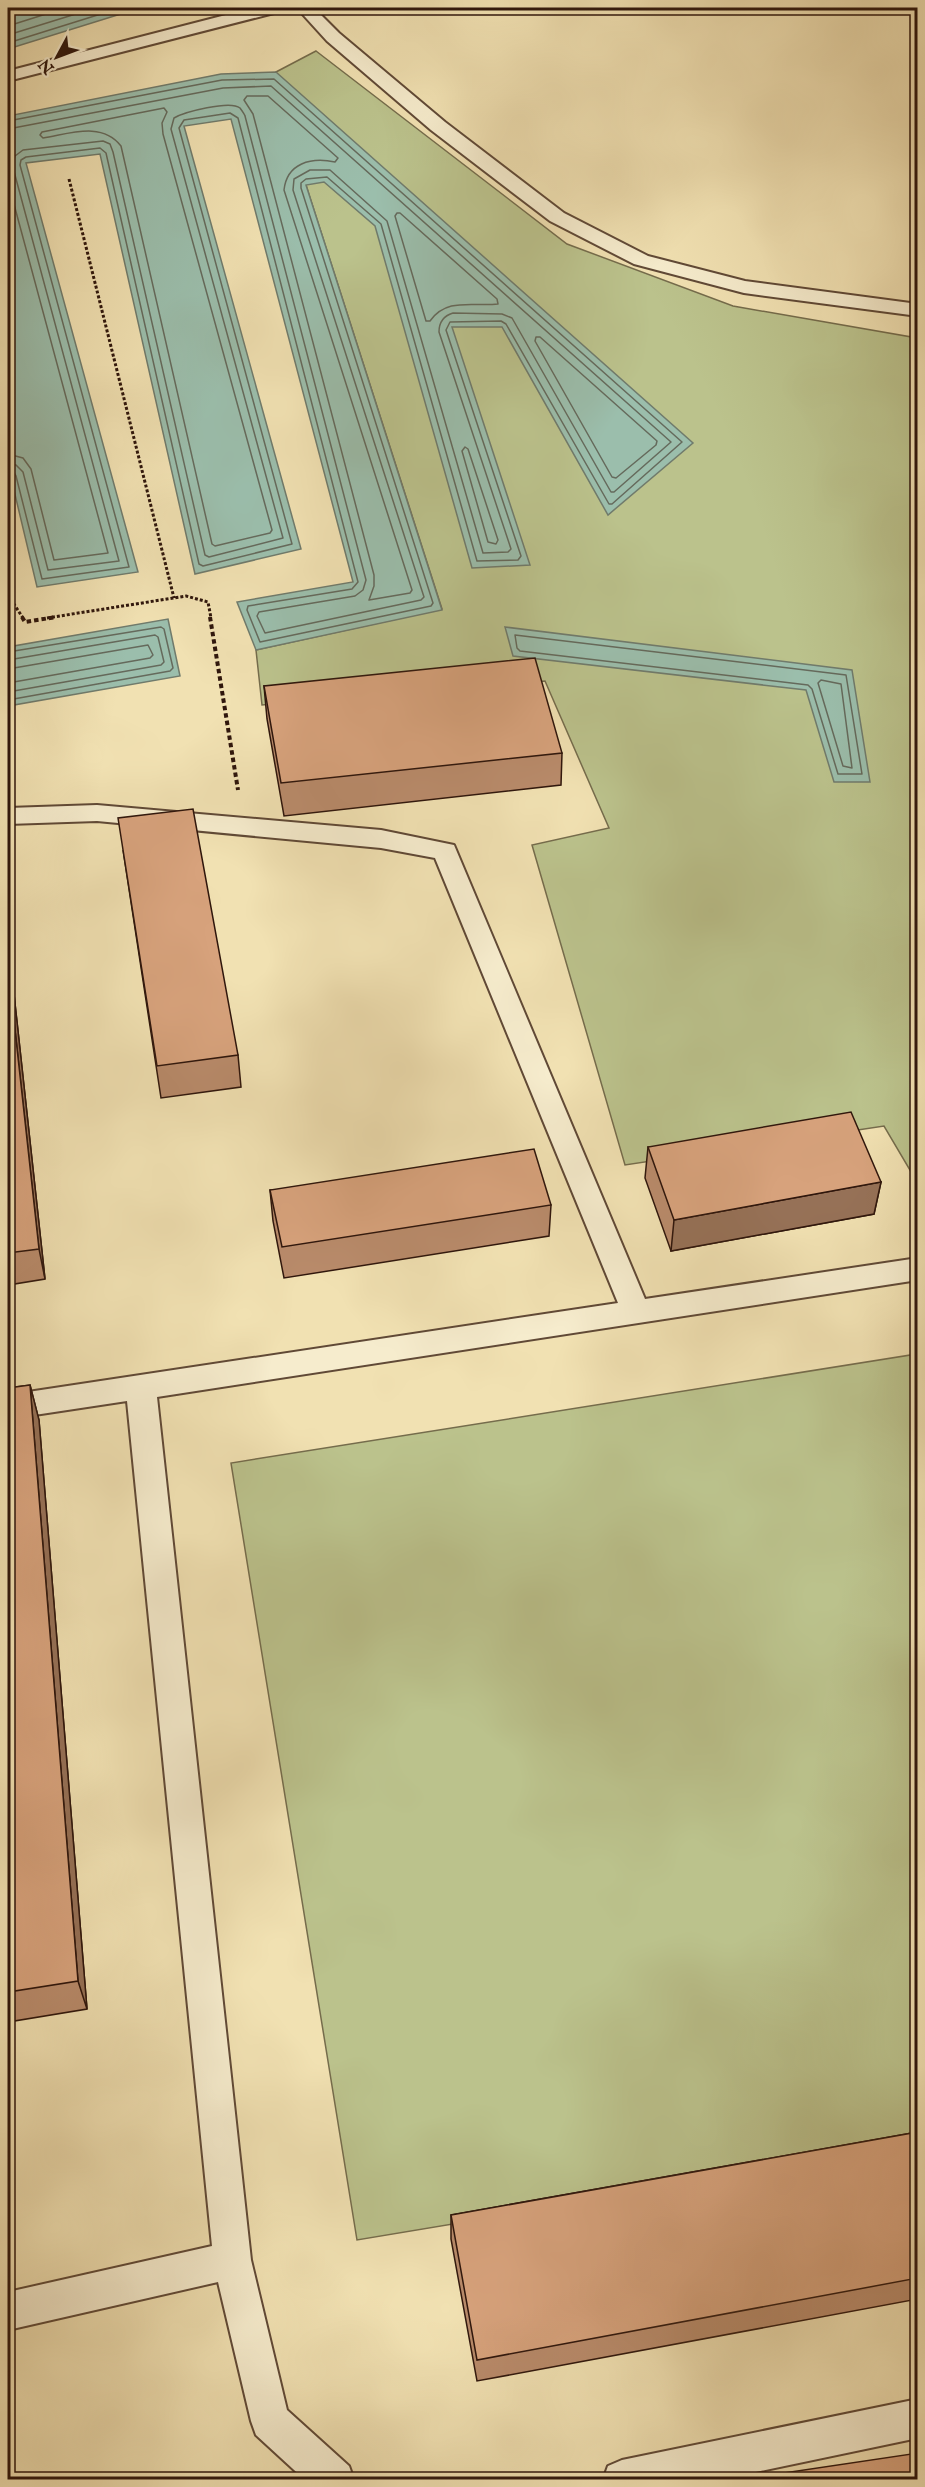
<svg xmlns="http://www.w3.org/2000/svg" width="925" height="2487" viewBox="0 0 925 2487" font-family="'IM FELL English',serif">
<style>
.green{fill:#bbc28c;stroke:#756c4c;stroke-width:1.5}
.water{fill:#9bbeac;stroke:#707b6c;stroke-width:1.5}
.lines{fill:none;stroke-linecap:round;stroke-linejoin:round}
.shore{stroke:#656a5c;stroke-width:1.5}
.lane-casing{stroke:#604936;stroke-width:4}
.path-far1{stroke:#2f160c;stroke-width:3;stroke-dasharray:3 2;stroke-linecap:butt}
.path{stroke:#2f160c;stroke-width:4;stroke-dasharray:4.5 3;stroke-linecap:butt}
.lane{fill:#f6eccd;fill-rule:evenodd}
.wall{fill:#b98b6b;stroke:#2f160c;stroke-width:1.5}
.shaded-wall{fill:#967157;stroke:#2f160c;stroke-width:1.5}
.building{fill:#d7a27c;stroke:#2f160c;stroke-width:1.5}
</style>
<rect width="100%" height="100%" fill="#f1e1b2"/>
<filter id="stains"><feTurbulence type="fractalNoise" baseFrequency=".00333" numOctaves="4"/><feColorMatrix values="0 0 0 0 .2 0 0 0 0 .09 0 0 0 0 .02 0 0 0 .5 -.17"/></filter>
<radialGradient id="worn" r=".72"><stop offset=".6" stop-color="#630" stop-opacity="0"/><stop offset="1" stop-color="#630" stop-opacity=".3"/></radialGradient>
<!-- green -->
<path class="green" d="M316 51 567 244 733 306 917 338V1182L884 1126 625 1165 532 845 609 828 545 681 262 705 256 650 442 609 306 185 276 72Z
M917 1354V2147L357 2240 231 1463Z"/>
<!-- water -->
<path class="water" d="M8 8H140L8 49Z
M276 72 693 443 608 515 502 327H452L530 565 472 568 375 226 324 182 306 185 442 610 256 650 237 602 353 582 231 119 184 126 301 549 195 574 100 154 26 163 138 572 37 587 8 465V116L221 74Z
M168 619 180 676 8 706V647Z
M505 627 852 670 870 782H834L806 690 513 656Z"/>
<g class="lines">
<!-- shore -->
<path class="shore" d="M8 26 65 8
M8 35 95 8
M8 43 120 8
M247 96H268L338 158 335 162C311 157 287 163 284 190L412 590 410 593 369 600 374 586V575L253 114 244 100Z
M164 108 167 112 162 123 163 134 272 530 270 533 215 546 212 544 121 146C102 121 69 134 43 138L40 135 42 132Z
M8 121 222 80 274 79 682 442 612 504H609L506 324 501 321 450 322 446 330 521 556 518 560 477 561 381 224 327 177 306 179 301 183V188L433 603 431 606 260 642 247 610 248 606 352 589 358 582 238 118 230 113 184 120 179 128 292 544 203 566 199 564 106 153 100 148 26 157 21 160 20 165 129 567 42 579 16 476 13 471 8 470
M8 129 223 88 271 86 671 442 614 492H611L512 318 502 314 453 313C443 316 439 322 439 332L511 549 508 552 483 553 387 221 330 170H310L294 179 293 190 424 597 421 600 265 633 257 616 259 612 355 596 363 590 366 580 245 116C245 115 240 108 240 108 230 100 184 112 174 118L171 129 283 538 209 557 205 555 113 152 110 144 103 141 23 150 15 156 12 164 119 561 48 570 23 472 16 465 8 463
M8 182 108 553 54 560 31 469 23 458 8 454
M397 213H400L497 299 498 304C473 307 447 297 430 321H426L395 216Z
M536 337H540L657 441 656 445 616 478 612 477 535 341Z
M465 447 468 449 498 540 496 544 488 542 462 451Z
M515 635 846 675 862 774H838L812 689 808 685 520 651 517 648Z
M8 652 161 627 164 629 173 668 170 671 8 700
M8 660 155 635 158 637 164 662 161 665 8 692
M8 669 148 645 153 655 150 658 8 683
M821 680 841 684 852 768 843 766 818 683Z"/>
<defs>
<path id="lane" d="M253 8H281L278 12 8 81V71Z
M297 8H314L339 33 445 122 564 213 648 256 745 281 918 304V316L744 293 634 264 550 221 431 130 327 41Z
M97 805 381 830 454 845 645 1299 918 1258V1280L157 1397 251 2260 287 2410 349 2466 354 2480H305L256 2435 251 2421 218 2282 8 2330V2292L212 2246 127 1401 8 1419V1395L618 1303 435 858 381 848 97 821 8 824V808Z
M918 2399V2438L718 2480H603L608 2466 622 2460Z"/>
</defs>
<!-- lane casing -->
<use href="#lane" class="lane-casing"/>
<!-- path-far1 -->
<path class="path-far1" d="M69 179 174 598
M8 595 23 618
M47 618 186 596 208 602 211 618"/>
<!-- path -->
<path class="path" d="M22 617 25 622 56 617
M210 617 238 790"/>
<!-- lane -->
<use href="#lane" class="lane"/>
</g>
<!-- wall -->
<path class="wall" d="M264 686 562 753 561 785 284 816 267 719Z
M123 850 238 1055 241 1087 161 1098Z
M8 939 45 1279 8 1285Z
M648 1147 881 1182 874 1214 671 1251 645 1178Z
M270 1190 551 1205 549 1236 284 1278 273 1221Z
M30 1385 39 1420 87 2009 8 2022V1388Z
M918 2132V2299L477 2381 451 2239V2215Z"/>
<!-- shaded-wall -->
<path class="shaded-wall" d="M8 939 45 1279 39 1249 8 966Z
M881 1182 874 1214 671 1251 674 1220Z
M30 1385 39 1420 87 2009 78 1981Z"/>
<!-- building -->
<path class="building" d="M535 658 562 753 281 783 264 686Z
M193 809 238 1055 157 1066 118 818Z
M8 966 39 1249 8 1253Z
M851 1112 881 1182 674 1220 648 1147Z
M534 1149 551 1205 282 1247 270 1190Z
M30 1385 78 1981 8 1992V1388Z
M918 2132V2278L477 2360 451 2215Z
M918 2453V2480H736Z"/>
<!-- margin -->
<rect width="925" height="2487" fill="none" stroke="#f1e1b2" stroke-width="30"/>
<rect x="9" y="9" width="907" height="2469" fill="none" stroke="#2f160c" stroke-width="3"/>
<rect x="15" y="15" width="895" height="2457" fill="none" stroke="#2f160c" stroke-width="1.5"/>
<!-- north arrow -->
<g transform="translate(57 57) rotate(229)" stroke="#f6eccd" stroke-width="4.5" paint-order="stroke">
<path d="M0-4.5L10 22L0 15L-10 22Z" fill="#2f160c"/>
<text y="-9" font-size="16" font-weight="bold" text-anchor="middle" fill="#2f160c">N</text>
</g>
<rect width="100%" height="100%" filter="url(#stains)"/>
<rect width="100%" height="100%" fill="url(#worn)"/>
</svg>
